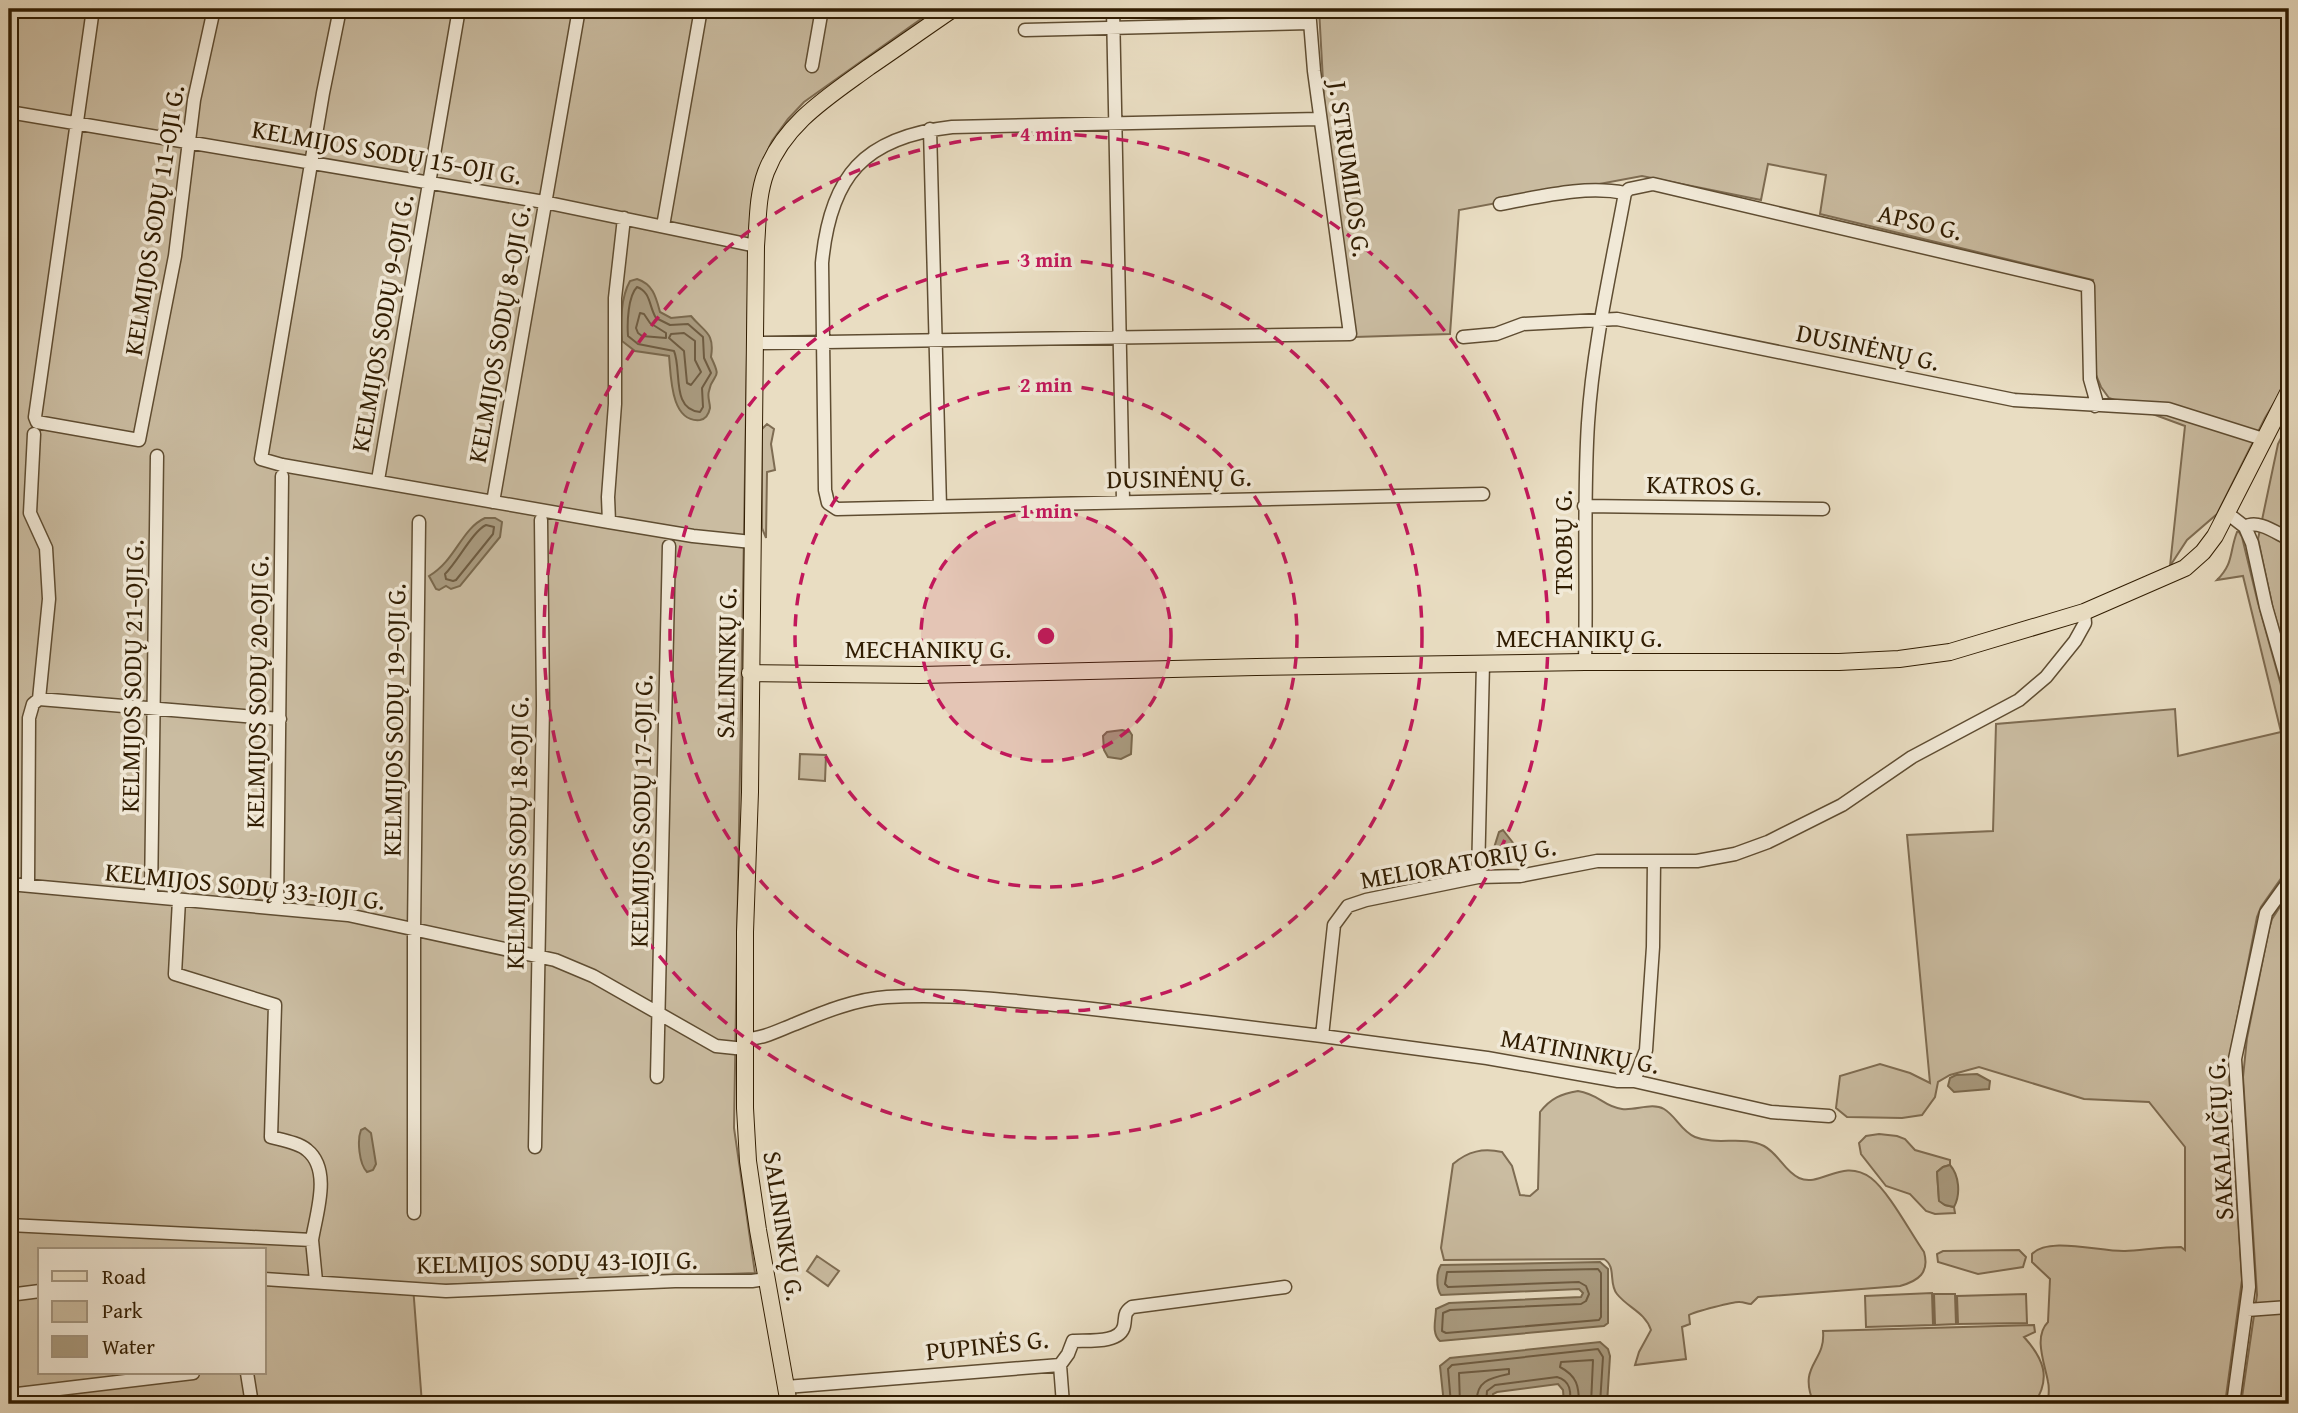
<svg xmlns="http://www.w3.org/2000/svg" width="2298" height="1413" viewBox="0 0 2298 1413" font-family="'Gentium Book Plus',serif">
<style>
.green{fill:#cabca1;stroke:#7e6c52;stroke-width:2;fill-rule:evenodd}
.water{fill:#aa9c81;stroke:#7a694e;stroke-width:2}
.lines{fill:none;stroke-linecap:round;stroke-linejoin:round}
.shore{stroke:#6e5c42;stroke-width:2}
.minor-casing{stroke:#5f4d32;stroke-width:15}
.major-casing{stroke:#311d02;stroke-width:18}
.minor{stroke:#f1e9d7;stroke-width:12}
.major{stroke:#e9ddc2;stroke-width:16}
.ring{fill:none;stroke:#c2185b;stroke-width:3.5;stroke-dasharray:12 9}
.labels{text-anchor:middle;stroke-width:7;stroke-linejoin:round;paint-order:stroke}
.street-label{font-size:26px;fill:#311d02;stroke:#f1e9d7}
.centre{fill:#c2185b;stroke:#f1e9d7;stroke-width:3.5}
.ring-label{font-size:21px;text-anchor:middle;font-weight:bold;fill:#c2185b;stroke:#f1e9d7;stroke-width:7;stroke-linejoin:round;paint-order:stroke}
</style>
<rect width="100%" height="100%" fill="#e9ddc2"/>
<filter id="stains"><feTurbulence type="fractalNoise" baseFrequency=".00286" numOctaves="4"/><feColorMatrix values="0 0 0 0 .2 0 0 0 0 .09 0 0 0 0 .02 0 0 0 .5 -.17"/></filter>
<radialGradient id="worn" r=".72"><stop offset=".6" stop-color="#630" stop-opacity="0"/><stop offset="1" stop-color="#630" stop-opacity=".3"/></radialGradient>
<!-- green -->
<path class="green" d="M9 9H935L804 102 788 119 772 141 760 167 752 196 749 235 734 1128 755 1273 413 1286 422 1404H9ZM40 1250H264V1373H40Z
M1319 9H2289V378L2265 418 2217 514 2187 540 2170 566 2185 426 2109 398 2101 387 2096 375 2093 280 1820 214 1826 175 1768 164 1761 200 1642 176 1459 210 1450 334 1355 337 1324 99Z
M2289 422V663L2273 609 2258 539 2278 444Z
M767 424 774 429 771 444 775 470 767 472 766 538 762 528V429Z
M2237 532H2239L2242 537 2258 603 2289 714V867L2261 907 2257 917 2231 1050 2229 1075 2242 1280 2225 1404H2048C2048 1397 2050 1389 2048 1382 2045 1364 2033 1337 2048 1322L2050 1279 2032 1262V1254C2048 1236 2101 1252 2125 1251 2143 1250 2162 1247 2181 1247L2185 1250V1147L2149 1102 2084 1099 1979 1067 1950 1075 1938 1082 1935 1097 1922 1115 1902 1118 1847 1117 1836 1108 1840 1076 1880 1064 1910 1073 1930 1083 1907 835 1993 831 1996 724 2175 709 2178 756 2281 732 2243 576 2217 580C2234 563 2229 553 2237 532Z
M800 754 826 755 825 781 799 779Z
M2289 893V1404H2241L2257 1295 2243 1077 2247 1038 2269 929 2272 919Z
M1578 1091C1599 1094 1604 1107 1622 1109 1635 1111 1652 1102 1664 1109 1676 1116 1681 1131 1695 1137 1717 1146 1744 1135 1764 1146 1779 1154 1784 1171 1799 1178 1821 1188 1842 1157 1871 1178 1889 1192 1910 1232 1924 1252 1930 1273 1918 1281 1900 1286L1758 1297 1751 1304C1747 1304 1744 1302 1740 1302 1735 1301 1694 1312 1689 1315L1690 1324 1682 1327 1686 1359 1635 1365 1639 1352 1651 1330C1645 1312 1628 1308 1617 1294 1608 1283 1617 1267 1604 1259L1444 1260 1441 1248 1453 1164C1468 1151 1483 1148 1502 1152L1512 1166 1520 1195 1530 1196 1538 1189 1540 1112C1551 1098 1561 1094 1578 1091Z
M1879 1134 1897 1136 1905 1139 1915 1150 1950 1160V1165L1943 1167 1937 1172 1939 1200 1945 1205 1954 1207 1955 1213 1935 1214 1926 1211 1910 1194 1886 1186 1861 1154 1859 1143 1866 1136Z
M2019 1250 2026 1257 2023 1267 1978 1274 1938 1262 1937 1254 1943 1251Z
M817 1256 839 1271 828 1286 807 1271Z
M1932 1293 1933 1325 1866 1327 1865 1296Z
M1934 1294H1955L1956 1324 1935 1325Z
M2026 1294 2027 1323 1958 1324 1957 1296Z
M2034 1325 2035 1332 2024 1337C2043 1358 2052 1378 2034 1404H1814C1797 1364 1826 1363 1823 1331Z"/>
<!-- water -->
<path class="water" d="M637 279C653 284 656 297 660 312L671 318 691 316C704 332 715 332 711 357 723 382 713 371 709 391 707 397 710 402 710 408 709 413 706 419 700 420 670 423 671 374 669 356L635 351 622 341C620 322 621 297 630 281Z
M485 518H495L502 522 500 537 460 586 451 589 446 586 439 590 436 589 429 576C456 560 461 529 485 518Z
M1122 730 1130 732 1132 735 1131 754 1121 759 1108 757 1104 750 1103 736 1107 732Z
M1503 830 1517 848 1519 854C1515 861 1502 864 1495 859L1493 851 1499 832Z
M1977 1074 1990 1081 1989 1089 1954 1092 1948 1086 1950 1078 1956 1075Z
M365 1128 371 1133 376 1164 373 1170 367 1172C359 1164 357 1140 361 1130Z
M1950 1165C1959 1175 1961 1194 1954 1207L1945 1205 1939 1201 1937 1172 1943 1167Z
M1600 1262 1608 1269V1323L1604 1326 1440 1341C1431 1333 1436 1319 1436 1309L1449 1303 1581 1297 1583 1293 1579 1289 1441 1295C1436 1288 1436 1272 1441 1265Z
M1600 1342 1608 1349 1610 1356 1607 1404H1564L1563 1390 1558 1384 1497 1392 1493 1394V1404H1444L1440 1366 1450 1358Z"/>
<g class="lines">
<!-- shore -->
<path class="shore" d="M637 287C651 292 649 307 656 318L670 325 688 324 703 337 704 358 711 373 702 388 703 407 700 412C671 410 682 370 674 351L638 344 628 336C627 323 628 296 637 287Z
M640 313 644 314 650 323 666 333V338L642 336 638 333 636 328Z
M684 333 695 341V360L701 372 691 385 687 383 684 351 669 338 671 334Z
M486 525 494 527 493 534 456 580 453 581 446 579 445 574C458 561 473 531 486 525Z
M1598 1269 1601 1273V1317L1599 1320 1446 1333 1442 1331 1443 1313 1450 1310 1581 1304 1586 1301 1589 1294 1586 1286 1579 1282 1448 1287 1445 1284 1447 1272Z
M1451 1404 1448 1369 1452 1365 1598 1349 1603 1357 1600 1404
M1460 1404 1459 1373 1509 1369V1374C1490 1378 1475 1381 1477 1404
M1486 1404 1487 1391 1495 1385 1557 1377C1571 1381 1571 1392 1570 1404
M1579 1404C1579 1386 1577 1376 1560 1367L1561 1362 1593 1360 1591 1404"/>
<defs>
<path id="minor" d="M93 9 35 417 37 422 139 440 175 256 194 100 214 9
M340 9 323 93 261 459 282 465 609 522
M1113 9 1123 501
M1025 30 1309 23
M812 66 822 9
M9 112 544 202 756 246
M1320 119 952 127C864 137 830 176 822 263L825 490 828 503 837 509 1483 494
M930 129 940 507
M1500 204C1540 197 1584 185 1625 193
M624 218 615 298V404L608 497 609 522 693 536 752 542
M663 226 701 9
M1463 337 1496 334 1523 324 1617 319 2014 400 2168 409 2263 439
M755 343 1350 334 1314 71 1309 9
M378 480 459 9
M493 502 579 9
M1584 506 1823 509
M2227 513 2245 527C2258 519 2276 533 2289 539
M2245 527 2252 543 2266 607 2289 687
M1585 662C1587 582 1583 503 1588 423 1593 346 1611 269 1625 193L1629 189 1653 184 2088 286 2090 379 2096 400 2095 406
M39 699 280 719
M1478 877 1483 663
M9 884 348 915 555 960 593 976 716 1046 745 1049
M28 885 29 718 33 704 39 699 49 599 46 548 30 513 34 434
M151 897 157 456
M179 900 175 974 275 1005 271 1137C282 1140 299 1143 307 1150 332 1170 316 1214 312 1240
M277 908 282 476
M1322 1036 1487 1058 1618 1081H1634L1771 1112 1829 1116
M745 1039C763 1039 779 1030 795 1024 824 1012 856 999 887 997 953 993 1019 1001 1084 1008 1163 1017 1243 1026 1322 1036L1334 925 1348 906 1366 900 1478 877 1520 876 1597 861H1697L1735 854 1768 842 1842 805 1912 757 2019 700 2046 677 2075 641 2085 623 2084 612
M657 1077 669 546
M1634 1081 1646 1050 1653 947 1654 862
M535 1147 543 706 541 520
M414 1213V930L419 522
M9 1225 312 1240 316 1281
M264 1279 446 1291 675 1281H752L766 1279
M9 1295 40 1291
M2247 1310 2289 1307
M1060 1365 1063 1404
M247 1373 252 1404
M786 1387 1060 1365 1068 1354 1073 1341C1087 1340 1120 1344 1124 1326 1126 1317 1123 1313 1132 1307L1285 1287
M9 1395 193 1373
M2233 1404 2249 1287 2235 1059 2266 913 2289 881"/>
<path id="major" d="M750 673 920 675 1256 667 1585 662H1839L1899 659 1950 652 2084 612 2185 568 2203 552 2215 536 2289 391
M789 1404 758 1230 748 1161 745 1108V932L750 792 756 246C758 222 757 196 766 172 785 123 828 97 869 67 897 48 925 28 953 9"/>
</defs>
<!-- minor casing -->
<use href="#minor" class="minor-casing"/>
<!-- major casing -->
<use href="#major" class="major-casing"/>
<!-- minor -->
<use href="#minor" class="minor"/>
<!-- major -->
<use href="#major" class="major"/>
</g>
<!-- distance rings -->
<circle cx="1046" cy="636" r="125" fill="#c2185b" fill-opacity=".12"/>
<g class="ring">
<circle cx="1046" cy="636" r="125"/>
<circle cx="1046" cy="636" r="251"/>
<circle cx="1046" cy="636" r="376"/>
<circle cx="1046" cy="636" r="502"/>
</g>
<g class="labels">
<!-- street labels -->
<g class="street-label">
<text transform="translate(387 152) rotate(10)" y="9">KELMIJOS SODŲ 15-OJI G.</text>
<text transform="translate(1350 169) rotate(82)" y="9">J. STRUMILOS G.</text>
<text transform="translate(154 220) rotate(-81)" y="9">KELMIJOS SODŲ 11-OJI G.</text>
<text transform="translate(1920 222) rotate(13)" y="9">APSO G.</text>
<text transform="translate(382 323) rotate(-80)" y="9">KELMIJOS SODŲ 9-OJI G.</text>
<text transform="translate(499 334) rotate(-80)" y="9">KELMIJOS SODŲ 8-OJI G.</text>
<text transform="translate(1868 347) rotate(12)" y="9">DUSINĖNŲ G.</text>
<text transform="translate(1179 478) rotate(-1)" y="9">DUSINĖNŲ G.</text>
<text transform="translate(1704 485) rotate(1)" y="9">KATROS G.</text>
<text transform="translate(1563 542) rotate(-90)" y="9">TROBŲ G.</text>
<text x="1579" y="647">MECHANIKŲ G.</text>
<text x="928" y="658">MECHANIKŲ G.</text>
<text transform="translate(726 663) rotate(-89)" y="9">SALININKŲ G.</text>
<text transform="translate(132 676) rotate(-89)" y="9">KELMIJOS SODŲ 21-OJI G.</text>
<text transform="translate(257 692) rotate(-89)" y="9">KELMIJOS SODŲ 20-OJI G.</text>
<text transform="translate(394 720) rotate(-89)" y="9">KELMIJOS SODŲ 19-OJI G.</text>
<text transform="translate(641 811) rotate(-89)" y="9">KELMIJOS SODŲ 17-OJI G.</text>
<text transform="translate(517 833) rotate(-89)" y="9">KELMIJOS SODŲ 18-OJI G.</text>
<text transform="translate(1458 863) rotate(-10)" y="9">MELIORATORIŲ G.</text>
<text transform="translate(245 886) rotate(6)" y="9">KELMIJOS SODŲ 33-IOJI G.</text>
<text transform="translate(1580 1051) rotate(10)" y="9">MATININKŲ G.</text>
<text transform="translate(2220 1139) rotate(-93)" y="9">SAKALAIČIŲ G.</text>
<text transform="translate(784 1226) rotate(81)" y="9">SALININKŲ G.</text>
<text transform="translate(557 1262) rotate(-1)" y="9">KELMIJOS SODŲ 43-IOJI G.</text>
<text transform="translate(987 1345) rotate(-6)" y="9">PUPINĖS G.</text>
</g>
</g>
<circle cx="1046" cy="636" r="10" class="centre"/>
<g class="ring-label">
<text x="1046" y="141">4 min</text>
<text x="1046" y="267">3 min</text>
<text x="1046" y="392">2 min</text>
<text x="1046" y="518">1 min</text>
</g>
<!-- margin -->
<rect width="2298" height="1413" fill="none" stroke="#e9ddc2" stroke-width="35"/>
<rect x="10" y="10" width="2277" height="1392" fill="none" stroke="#311d02" stroke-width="3.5"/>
<rect x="18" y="18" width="2263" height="1378" fill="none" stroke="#311d02" stroke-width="2"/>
<!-- legend -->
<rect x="38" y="1248" width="228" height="126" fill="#f1e9d7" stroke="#a49782" stroke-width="2"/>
<rect x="52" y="1271" width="35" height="10" fill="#e9ddc2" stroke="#a49782" stroke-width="2"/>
<text x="102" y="1284" font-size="21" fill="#311d02">Road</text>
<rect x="52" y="1301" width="35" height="21" fill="#cabca1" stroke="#a49782" stroke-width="2"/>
<text x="102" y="1318" font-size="21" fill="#311d02">Park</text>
<rect x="52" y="1336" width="35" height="21" fill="#aa9c81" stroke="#a49782" stroke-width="2"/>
<text x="102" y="1354" font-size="21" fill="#311d02">Water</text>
<rect width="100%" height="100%" filter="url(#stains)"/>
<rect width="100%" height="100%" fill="url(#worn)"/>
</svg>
